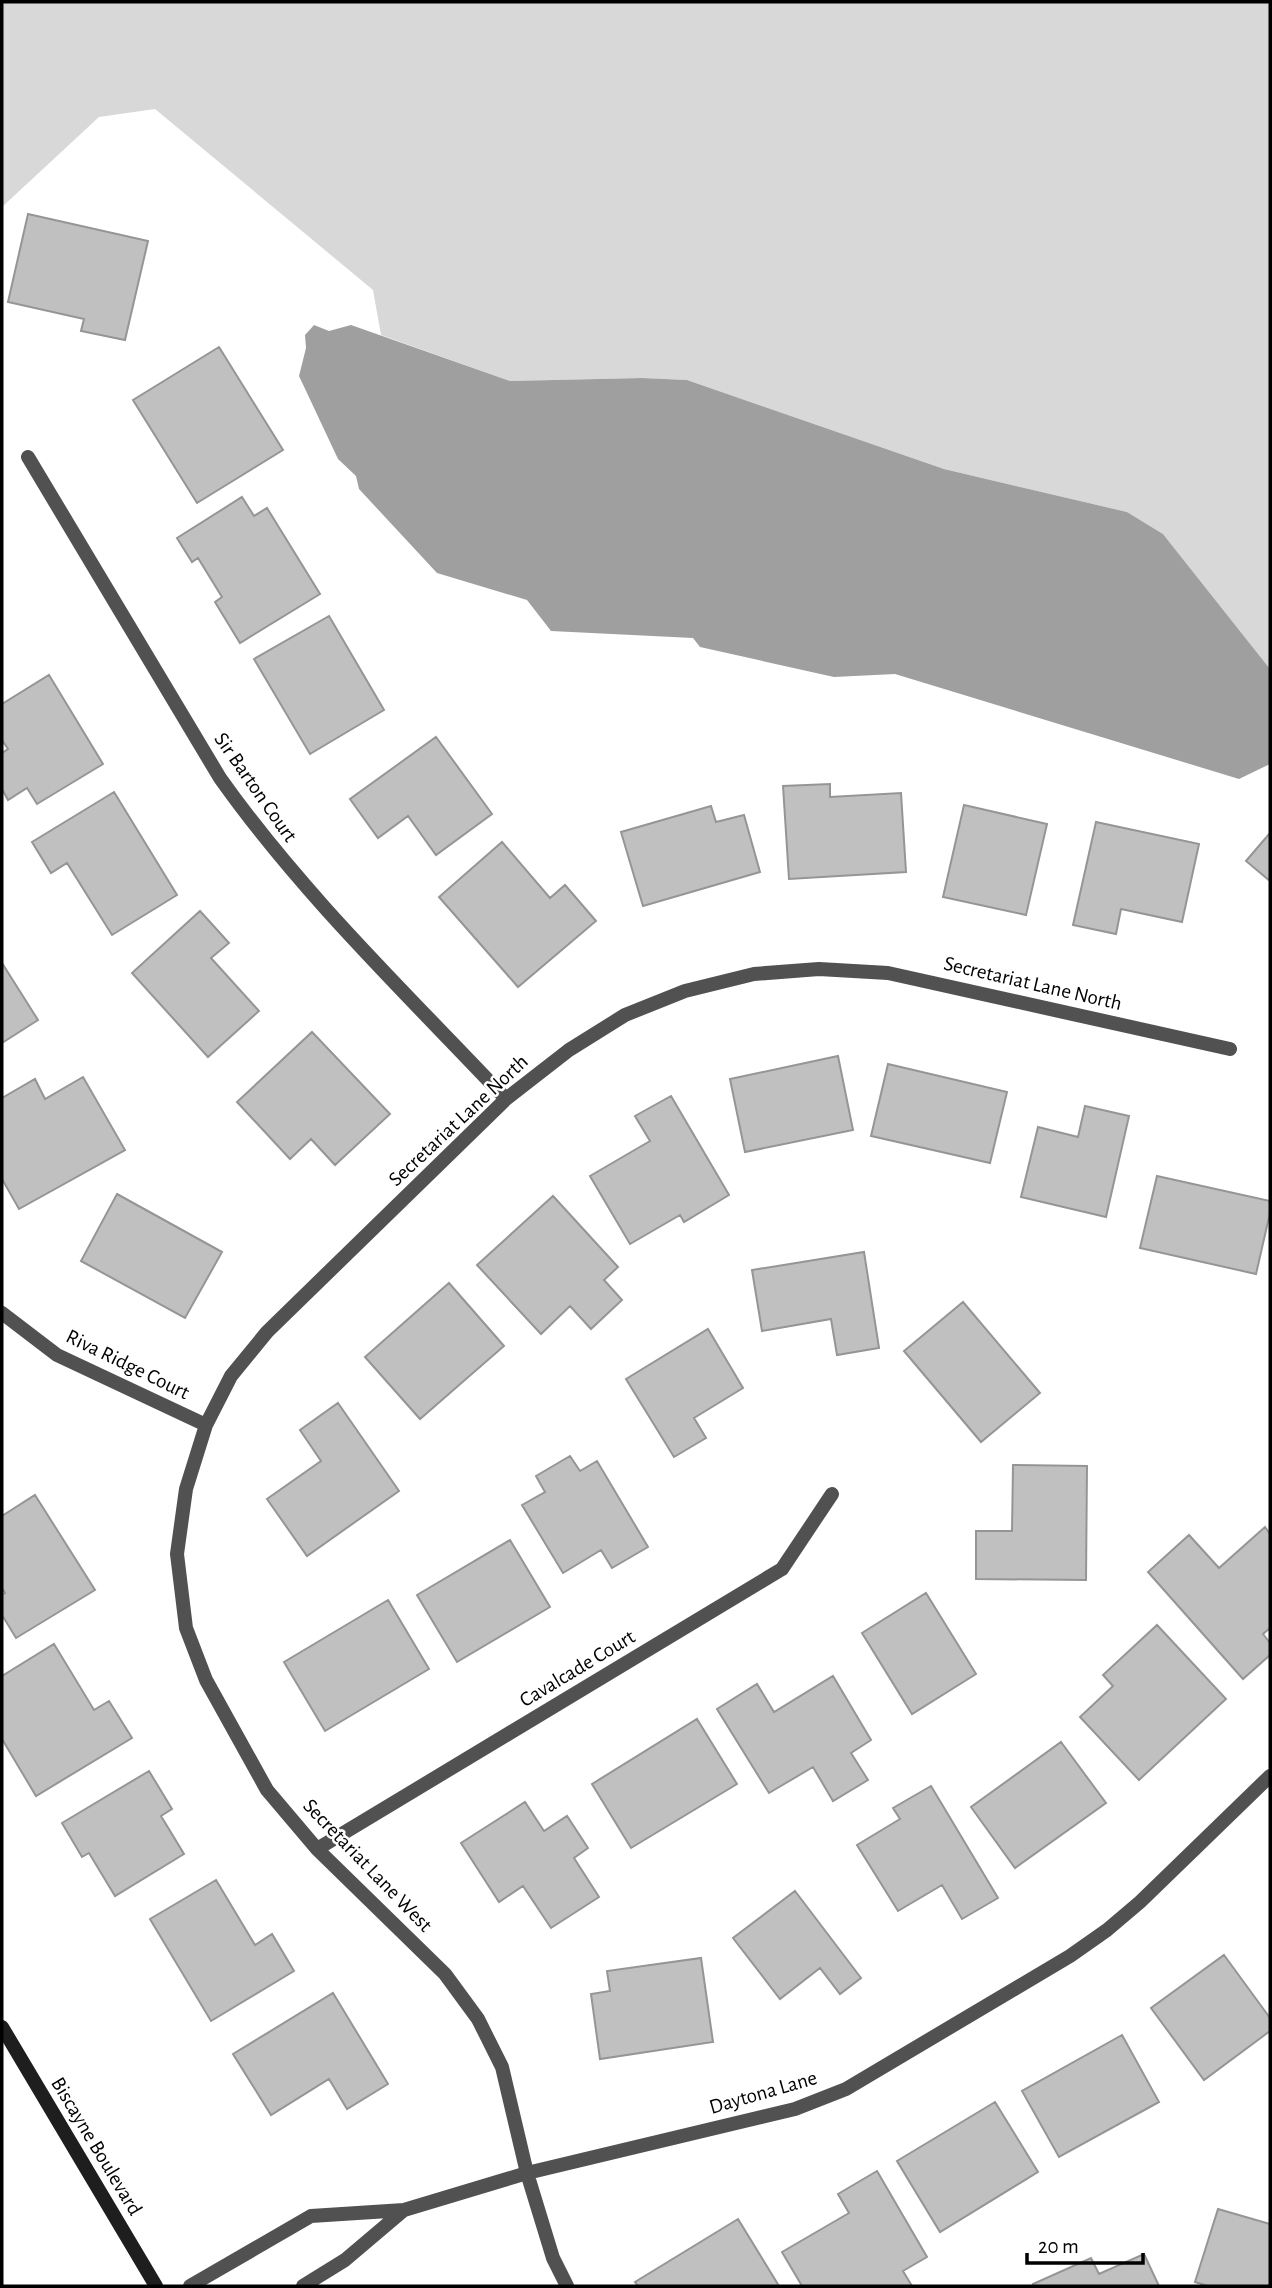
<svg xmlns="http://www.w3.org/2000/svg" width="1272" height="2288" viewBox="0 0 1272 2288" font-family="'Alegreya Sans',sans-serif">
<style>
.green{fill:#d8d8d8}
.water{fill:#9f9f9f}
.building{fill:#c0c0c0;stroke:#959595;stroke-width:2}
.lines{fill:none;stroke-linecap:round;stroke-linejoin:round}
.street{stroke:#515151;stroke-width:14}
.secondary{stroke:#1e1e1e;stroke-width:14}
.labels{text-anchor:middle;stroke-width:5;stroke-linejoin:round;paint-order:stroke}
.street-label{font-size:21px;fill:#000;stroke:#fff}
</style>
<rect width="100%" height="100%" fill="#fff"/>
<!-- green -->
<path class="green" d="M2 2H1270V669L1163 534 1127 512 944 469 687 380 642 378 510 381 381 335 373 290 155 109 99 117 2 207Z"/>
<!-- water -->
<path class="water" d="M314 325 329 331 351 325 510 381 642 378 687 380 944 469 1127 512 1163 534 1270 669V764L1239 779 895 674 834 677 700 647 693 638 551 631 527 600 437 573 359 489 356 476 338 459 299 376 306 348 305 335Z"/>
<!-- building -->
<path class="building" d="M28 214 148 241 125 340 81 331 84 319 8 302Z
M219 347 283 450 197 503 133 400Z
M242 497 254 516 267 508 320 594 240 643 215 602 222 597 198 558 192 562 177 538Z
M329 616 384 710 310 754 254 659Z
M49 675 103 764 37 804 27 788 8 800 2 789V753L8 749 2 740V704Z
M436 737 492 814 436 855 408 816 378 838 350 799Z
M830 784V797L901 793 906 872 789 879 783 786Z
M114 792 177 895 112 935 67 863 51 873 32 842Z
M964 805 1047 824 1026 915 943 897Z
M711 806 716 822 744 815 760 872 643 906 621 832Z
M1096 822 1199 844 1182 922 1121 909 1116 934 1073 925Z
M1270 833V881L1246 861Z
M502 842 550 898 565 885 596 921 518 987 439 897Z
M200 911 229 943 211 958 259 1011 208 1057 132 973Z
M2 963 38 1020 2 1043Z
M312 1032 390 1114 335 1165 311 1139 290 1159 237 1102Z
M838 1056 853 1130 745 1152 730 1079Z
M888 1064 1007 1092 990 1163 871 1136Z
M83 1077 125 1150 19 1209 2 1179V1098L35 1079 45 1099Z
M671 1096 729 1195 684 1222 680 1215 630 1244 590 1176 650 1141 635 1116Z
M1085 1106 1129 1116 1106 1217 1021 1197 1038 1127 1078 1137Z
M1157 1176 1270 1201V1213L1256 1274 1140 1248Z
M117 1194 222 1252 185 1318 81 1261Z
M553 1196 618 1267 604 1280 622 1300 591 1329 570 1306 541 1334 477 1265Z
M864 1252 879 1348 837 1355 831 1319 762 1331 752 1270Z
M449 1283 504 1346 420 1419 365 1357Z
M963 1302 1040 1393 981 1442 904 1351Z
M708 1329 743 1388 694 1418 706 1438 674 1457 626 1379Z
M338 1403 399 1491 307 1556 267 1499 321 1461 300 1430Z
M570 1456 580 1471 597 1461 648 1547 612 1568 601 1550 563 1573 522 1505 545 1492 536 1476Z
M1013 1465 1087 1466 1086 1580 976 1579V1531H1012Z
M35 1495 95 1590 16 1638 2 1615V1595L5 1593 2 1588V1516Z
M1265 1527 1270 1534V1628L1263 1634 1270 1643V1655L1243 1679 1148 1572 1189 1535 1219 1568Z
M510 1540 550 1607 457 1662 417 1595Z
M926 1593 976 1674 912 1714 862 1633Z
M388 1600 429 1669 325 1731 284 1662Z
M1157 1625 1226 1699 1139 1780 1080 1717 1113 1686 1103 1675Z
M54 1644 94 1710 109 1701 132 1738 36 1796 2 1739V1676Z
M833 1676 871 1740 851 1753 868 1780 833 1801 813 1767 769 1793 717 1709 757 1684 774 1712Z
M697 1719 737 1784 631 1848 592 1784Z
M1061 1742 1106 1803 1015 1868 971 1807Z
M149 1771 172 1809 161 1816 184 1854 115 1896 89 1853 82 1857 62 1823Z
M931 1786 998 1898 962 1919 942 1885 898 1911 857 1845 900 1819 893 1808Z
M525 1802 544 1831 567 1816 588 1848 574 1858 599 1897 551 1928 523 1886 499 1902 461 1843Z
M216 1880 255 1945 272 1934 294 1971 211 2021 150 1919Z
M795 1891 861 1978 840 1994 820 1968 780 1999 733 1938Z
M1224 1955 1270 2018V2031L1204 2080 1151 2008Z
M701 1958 713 2042 600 2059 591 1994 610 1991 607 1971Z
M333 1993 388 2084 347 2109 329 2079 271 2115 233 2054Z
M1122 2035 1159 2102 1059 2157 1022 2091Z
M995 2102 1038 2172 940 2232 897 2161Z
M877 2171 927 2257 903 2271 912 2286H802L782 2252 849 2213 838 2194Z
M1218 2209 1270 2224V2286H1208L1195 2282Z
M738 2219 779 2286H638L635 2282Z
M1144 2254 1159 2286H1034L1033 2284 1091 2258 1099 2274Z"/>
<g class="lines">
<!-- street -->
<path class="street" d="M28 457 220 778C303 895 408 995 506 1099
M2 1313 57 1355 206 1425
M317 1849 782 1569 832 1494
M190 2286 311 2216 404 2210 527 2173 795 2109 846 2089 1070 1956 1107 1930 1140 1902 1270 1776
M303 2286 345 2260 404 2210
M567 2286 553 2258 527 2173 502 2067 478 2019 445 1974 317 1849 267 1790 206 1680 186 1628 177 1554 186 1489 206 1425 231 1376 267 1332 506 1099 569 1050 625 1015 685 991 754 974 819 969 888 973 1230 1049"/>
<!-- secondary -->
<path class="secondary" d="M2 2027 156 2286"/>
</g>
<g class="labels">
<!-- street labels -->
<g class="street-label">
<text transform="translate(256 787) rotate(55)" y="7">Sir Barton Court</text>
<text transform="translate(1033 983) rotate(13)" y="7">Secretariat Lane North</text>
<text transform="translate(458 1120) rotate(-43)" y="7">Secretariat Lane North</text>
<text transform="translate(128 1364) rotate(26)" y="7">Riva Ridge Court</text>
<text transform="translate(577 1668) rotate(-31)" y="7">Cavalcade Court</text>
<text transform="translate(368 1865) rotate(46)" y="7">Secretariat Lane West</text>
<text transform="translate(763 2092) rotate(-16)" y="7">Daytona Lane</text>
<text transform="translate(97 2146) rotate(59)" y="7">Biscayne Boulevard</text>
</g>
</g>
<!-- border -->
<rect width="1272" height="2288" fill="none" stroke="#000000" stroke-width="7"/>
<!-- scale -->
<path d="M1027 2253v10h116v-10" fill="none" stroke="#000000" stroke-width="3.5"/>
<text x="1038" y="2253" font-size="21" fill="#000000" stroke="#ffffff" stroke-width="5" paint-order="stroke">20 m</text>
</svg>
